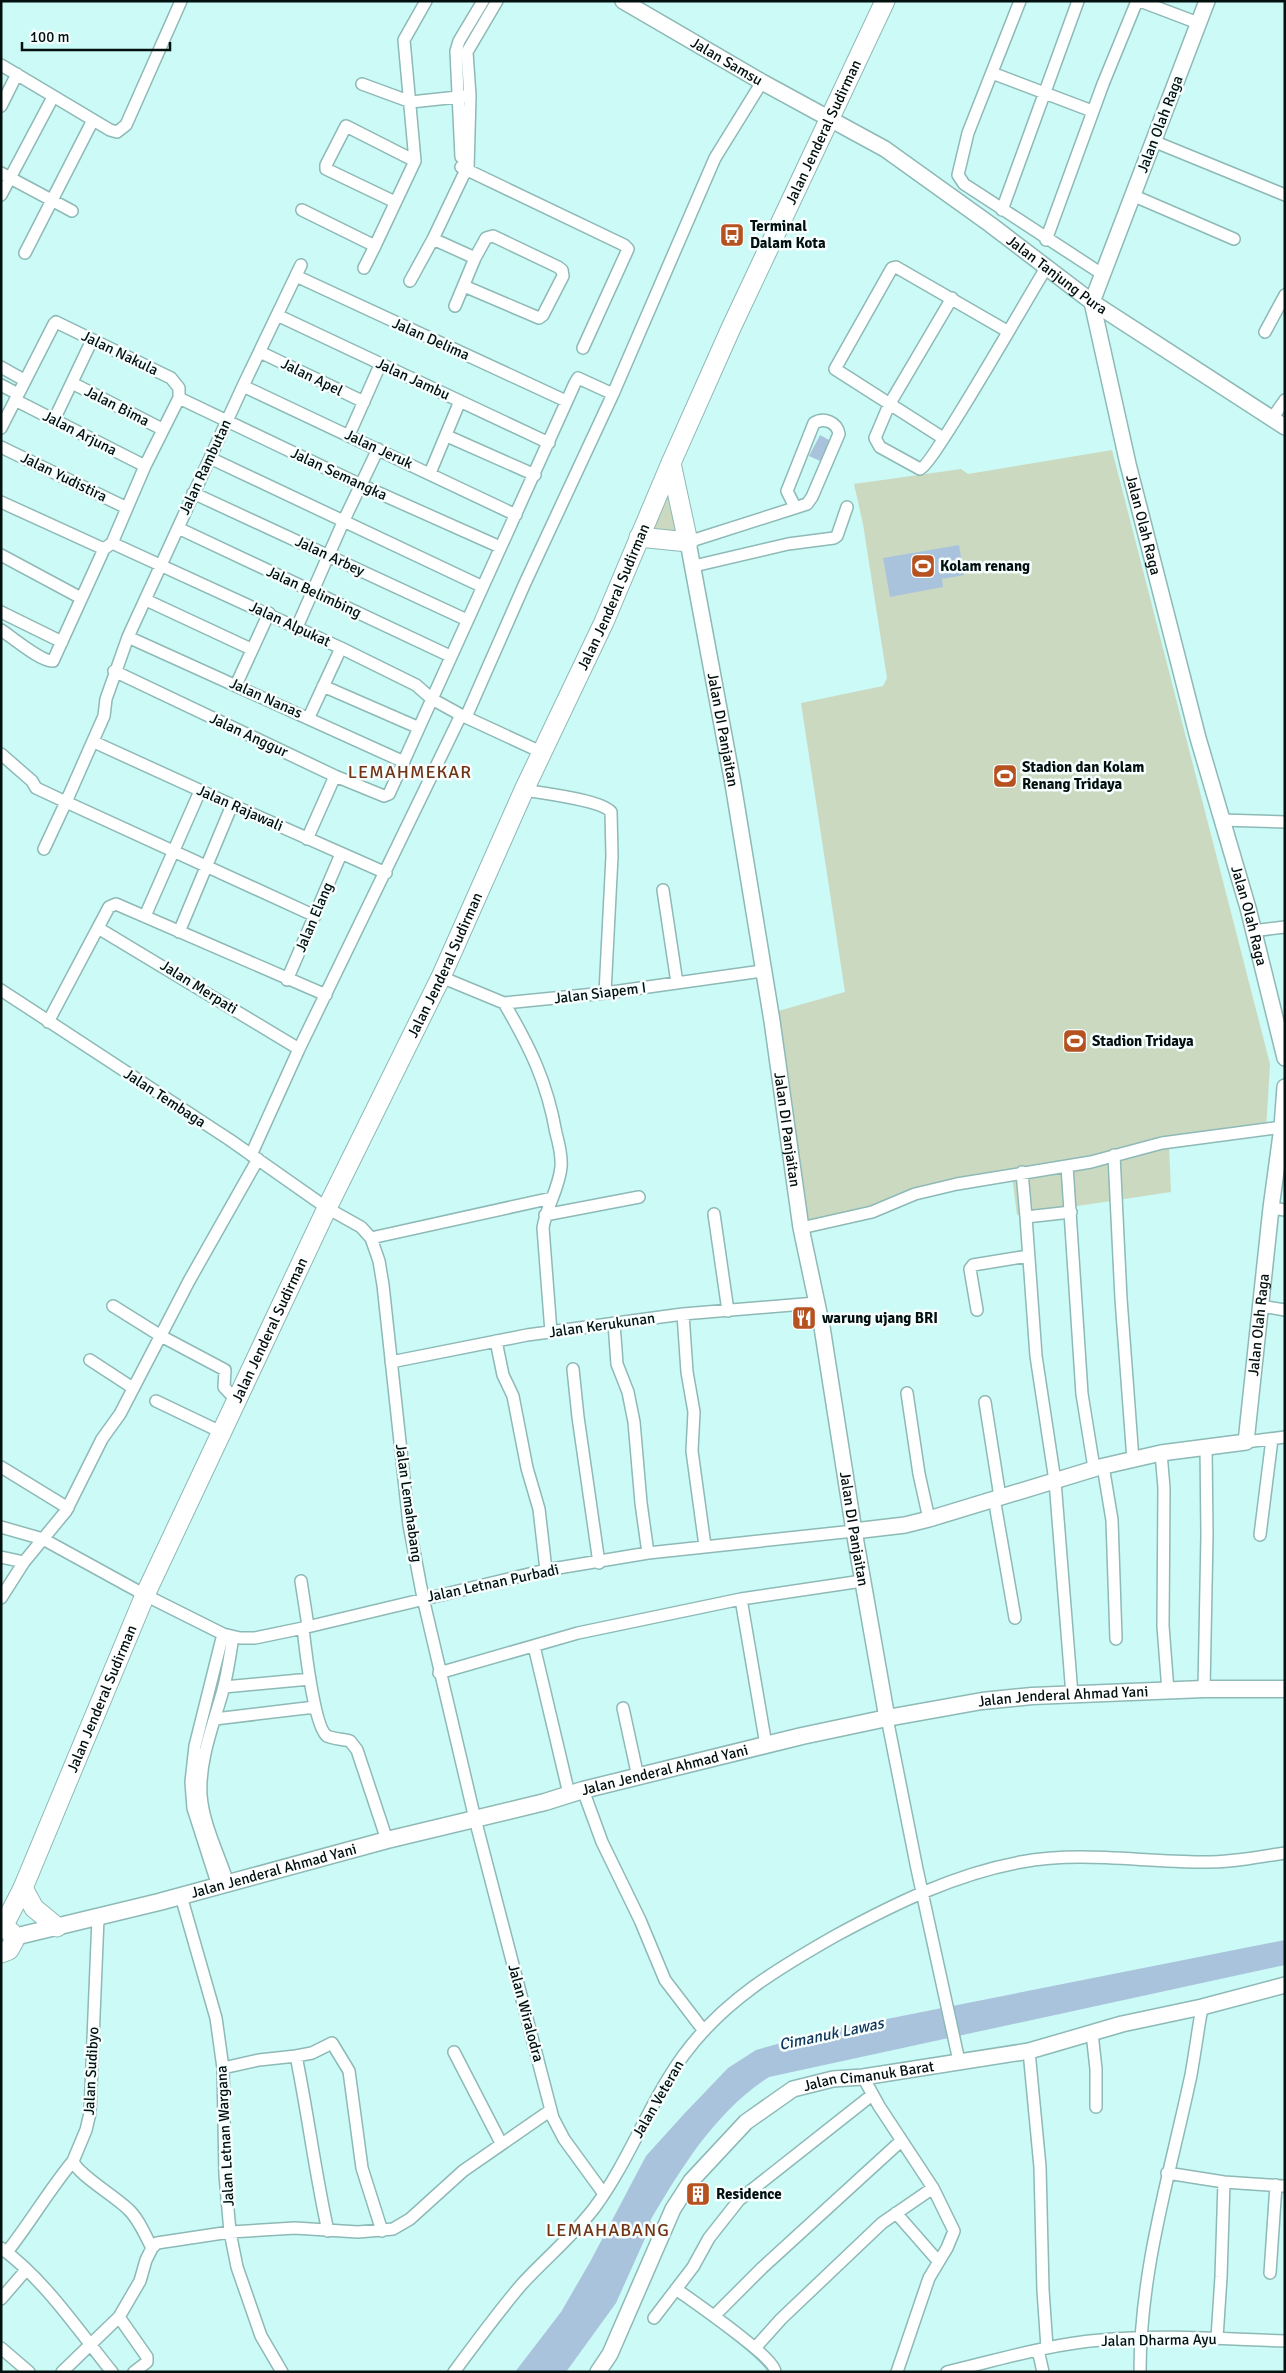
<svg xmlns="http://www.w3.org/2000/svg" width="1286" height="2373" viewBox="0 0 1286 2373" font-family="Signika,sans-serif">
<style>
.green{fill:#cbd9c1}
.water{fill:#aac3dd}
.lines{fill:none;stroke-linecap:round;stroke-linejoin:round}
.minor-casing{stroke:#8db9b6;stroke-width:14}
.tertiary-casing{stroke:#8db9b6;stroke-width:18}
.secondary-casing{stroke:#8db9b6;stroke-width:19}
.primary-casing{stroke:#8db9b6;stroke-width:21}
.minor{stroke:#fff;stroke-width:11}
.tertiary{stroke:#fff;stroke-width:15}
.secondary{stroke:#fff;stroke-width:16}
.primary{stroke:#fff;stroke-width:19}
.labels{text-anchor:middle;stroke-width:5;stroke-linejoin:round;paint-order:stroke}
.street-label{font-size:15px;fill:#02100f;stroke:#f6fefe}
.poi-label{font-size:15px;font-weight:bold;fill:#02100f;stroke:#f6fefe;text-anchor:start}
.water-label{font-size:16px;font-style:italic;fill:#0e3457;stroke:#f6fefe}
.quarter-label{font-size:18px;letter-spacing:1px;fill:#733314;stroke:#f6fefe}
</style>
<rect width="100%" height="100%" fill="#ccfaf6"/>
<!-- green -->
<path class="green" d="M1112 450 1270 1064 1266 1130 1169 1144 1171 1192 1017 1215 1012 1176 929 1191 808 1232 771 1013 845 992 801 703 883 686 887 678 863 524 854 484 961 469 968 474Z
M665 497H668L676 530 672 535 654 533 653 527Z"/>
<!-- water -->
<path class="water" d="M820 435 831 441 820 461 809 456Z
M959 545 964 575 942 579 943 587 890 597 883 558Z
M1285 1940V1965L769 2077C715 2112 682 2167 650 2221L652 2223 616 2303 566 2372H515L561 2312 590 2262 646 2156 684 2114 728 2068 756 2050 821 2032Z"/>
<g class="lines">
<defs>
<path id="minor" d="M1020 1 968 133 958 175 964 184 1102 274
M1140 1 1198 23
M1 65 110 130 117 132 126 125 181 1
M992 73 1092 111
M362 84 411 102 467 96
M1 106 17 74
M1153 141 1285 195
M461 157 456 51 459 41 483 1
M461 167 624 245 628 249 583 348
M1 173 72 211
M1 195 53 97
M1132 195 1234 239
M395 202 326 169V165L346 126 415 161
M302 210 375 246 415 161 404 40 426 1
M1002 210 1078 1
M1046 240 1103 84 1137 1
M25 253 93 120
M301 265 243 386 128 637 106 699 104 716 66 802 315 916
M364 268 375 246
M296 276 566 401
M410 281 433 239
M464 286 539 318 543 315 563 276 562 270 558 267 493 236 486 238 475 258
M952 298 889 405 875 438 880 447 920 469C932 466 1031 292 1046 268
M455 306 475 258 433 239 463 176 468 169 470 96 467 52 497 1
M277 315 549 443
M1265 332 1285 295
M260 352 364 402
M1 367 24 380
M72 383 162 429
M1 385 18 394
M243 386 516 515
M613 394 715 158 762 82
M179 398 361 485 500 547
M15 400 145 466
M54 420 92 340
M1271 420 1285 400
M1 428 54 324 56 322 171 378 179 388V398L145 466 112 543 104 549 53 661C41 662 12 637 1 630
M349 435 380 365
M447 436 535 475
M943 438 835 369 892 268 896 267 1007 331
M1 447 127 508
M210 458 481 586
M430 473 460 401
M193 493 467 620
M1 502 104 549
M178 528 450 656
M688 542 807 504 812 497 839 434C837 422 824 417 814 423L787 491 795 507
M112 543 341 648 416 685 432 699 461 715 541 752
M1 555 81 598
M694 566 788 544 834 538 837 536 847 507
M146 600 251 649
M1 612 62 642
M297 627 344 520 378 449
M128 637 404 762
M114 671 335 776 384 796 389 794 575 383 578 378 613 394 525 583 466 717
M236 685 269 613
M323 686 417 727
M309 717 341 648
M94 742 232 805 386 873
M1 754 32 781 36 788 66 802 44 849
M524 790C541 793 602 800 611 812L612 856 605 993
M1221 820 1285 822
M307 839 335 776
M663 890 677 983
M145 916 200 791
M98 928 299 1049
M1252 931 1285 927
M179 932 232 805
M441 977 504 1003 605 993 762 971
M287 980 341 854
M1 990 230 1140 327 1208 361 1227 371 1238 379 1261 383 1285 409 1525 423 1598 475 1819 553 2118 564 2139 604 2194
M504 1003C530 1047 547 1082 556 1133 559 1144 562 1156 561 1167 559 1189 546 1207 543 1228L551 1332
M48 1022 109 907 116 904 326 995
M251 1155 299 1049 461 715
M1114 1155 1121 1299 1133 1460
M1067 1166 1082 1394 1094 1468
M1022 1172 1026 1217
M1271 1208 1285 1210
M1071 1212 1026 1217 1036 1356 1055 1481 1072 1695
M714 1214 728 1311
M545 1215 639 1197
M801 1228 872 1212 915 1194 957 1184 1091 1162 1162 1143 1282 1127
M371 1238 552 1198
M113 1306 161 1336 225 1370 224 1387 236 1400
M1261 1306 1285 1310
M977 1310 970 1269 973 1265 1028 1256
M683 1314 687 1372 694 1412 692 1451 705 1546
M614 1323 617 1364 628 1392 634 1422 641 1503 648 1553
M496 1341 503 1375 513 1396 527 1468 539 1509 546 1570
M90 1360 133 1388
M391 1362 527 1335 683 1314 816 1303
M573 1369 578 1417 599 1563
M907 1393 919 1474 929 1519
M156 1401 221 1432
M985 1402 1000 1497
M1246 1442 1285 1437
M1161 1453 1164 1488 1163 1626 1168 1691
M1103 1466 1112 1520 1116 1639
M1 1467 68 1508
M994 1498 1015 1618
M1 1527 43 1539 145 1595 223 1634 240 1638H255L303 1628 546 1570 648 1553 854 1531
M1260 1535 1272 1439
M1 1557 24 1562
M301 1581 308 1626
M1 1598 24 1562 66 1511 102 1439 120 1414 189 1281 258 1159
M741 1599 766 1745
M303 1628C305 1646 314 1727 327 1736 333 1739 343 1739 350 1741L357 1750 387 1840
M534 1646 569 1794
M439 1673 578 1633 741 1599 862 1581
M224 1687 310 1679
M1204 1689 1207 1535 1206 1446
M623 1708 638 1777
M887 1718 917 1869 959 2061
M215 1719 315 1707
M583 1790 602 1842 640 1920 665 1980 704 2031
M228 1883C219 1855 203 1824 201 1795 199 1759 214 1723 223 1690 228 1672 230 1654 233 1637
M218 1886 193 1808 191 1782 195 1746 223 1634
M181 1896 216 2018 223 2068 225 2175 230 2232 237 2267 261 2336 282 2372
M98 1918 90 2113 86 2130 73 2161C77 2174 115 2196 128 2209 139 2219 145 2235 152 2248
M1092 2033 1096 2069V2107
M1029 2051 1040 2167 1043 2290 1047 2348
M454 2052 501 2143
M223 2068 259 2060 296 2056
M863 2077 879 2106 933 2188 954 2231 947 2248 929 2278 897 2372
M1167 2173 1224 2182 1285 2186
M896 2213 938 2261
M328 2231C315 2173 308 2114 296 2056L312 2053 332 2043 349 2071 362 2168 382 2231
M1 2248C45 2280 78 2330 112 2372
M7 2252C30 2223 49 2190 73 2161
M1270 2273 1276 2185
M676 2289C691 2300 776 2358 775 2372
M1 2299 26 2270
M714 2316 762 2268 901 2141
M119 2317 147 2357V2362L134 2372
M654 2318 693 2267 709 2238 739 2200 872 2095
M1217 2338 1221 2277 1224 2182
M1 2348 29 2372
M755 2348 781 2319 882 2223 933 2188
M1038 2350 1043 2372
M62 2372 119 2317 140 2281 146 2260 152 2248 157 2243 230 2232 295 2228 358 2232 393 2229 410 2219 463 2171 551 2110
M454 2372C476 2342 498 2312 522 2284 546 2258 574 2235 595 2207 629 2161 649 2103 683 2056 723 2001 777 1969 835 1936 894 1904 955 1874 1021 1862 1081 1851 1140 1862 1201 1862 1229 1863 1257 1857 1285 1853
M947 2372C998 2360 1049 2344 1101 2340 1162 2334 1224 2339 1285 2341
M1140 2372C1140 2270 1170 2174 1191 2075 1195 2052 1198 2030 1202 2007"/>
<g id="tertiary">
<path id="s1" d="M623 1 762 82 885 149 991 225 1092 302 1285 427"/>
<path id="s2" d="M1207 1 1092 302 1128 464 1198 738 1248 908 1285 1058"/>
<path id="s3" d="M688 542 733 784 772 1021 801 1228 822 1327 854 1531 887 1718"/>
<path id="s4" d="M854 1531 905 1525 929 1519 1100 1467 1161 1453 1246 1442 1271 1208 1282 1127 1285 1087"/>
<path id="s5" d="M598 2372 610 2354 673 2209 691 2181 746 2122 793 2089 833 2079 863 2077 1029 2051 1122 2024 1202 2007 1285 1985"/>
</g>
<g id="secondary">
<path id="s6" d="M14 1937 159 1902 387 1840 545 1802 583 1790 802 1736 887 1718 982 1701 1032 1696 1204 1689H1285"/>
</g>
<g id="primary">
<path d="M639 537 688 542 671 463"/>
<path d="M23 1888 34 1908 57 1927"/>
<path d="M1 1927 11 1932 14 1941 9 1950 1 1953"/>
<path id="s7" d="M3 1927 23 1888 145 1595 327 1208 441 977 524 790 604 622 671 463 731 328 885 1"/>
</g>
</defs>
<!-- minor casing -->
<use href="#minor" class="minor-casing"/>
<!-- tertiary casing -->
<use href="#tertiary" class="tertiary-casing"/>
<!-- secondary casing -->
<use href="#secondary" class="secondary-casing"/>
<!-- primary casing -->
<use href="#primary" class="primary-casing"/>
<!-- minor -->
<use href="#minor" class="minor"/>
<!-- tertiary -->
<use href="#tertiary" class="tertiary"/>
<!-- secondary -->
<use href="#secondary" class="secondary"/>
<!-- primary -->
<use href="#primary" class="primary"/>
</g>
<!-- icons -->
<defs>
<symbol id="bus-square" viewBox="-11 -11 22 22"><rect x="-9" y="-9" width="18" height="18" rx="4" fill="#b65120" stroke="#f6fefe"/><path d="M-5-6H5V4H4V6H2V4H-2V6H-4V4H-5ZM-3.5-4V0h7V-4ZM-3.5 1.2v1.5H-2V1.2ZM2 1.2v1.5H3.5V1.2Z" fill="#fff"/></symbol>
<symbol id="stadium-square" viewBox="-11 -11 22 22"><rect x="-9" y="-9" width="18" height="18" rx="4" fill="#b65120" stroke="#f6fefe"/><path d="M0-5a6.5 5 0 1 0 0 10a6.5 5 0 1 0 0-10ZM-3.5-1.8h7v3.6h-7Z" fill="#fff"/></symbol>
<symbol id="restaurant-square" viewBox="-11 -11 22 22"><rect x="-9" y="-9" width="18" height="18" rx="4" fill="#b65120" stroke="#f6fefe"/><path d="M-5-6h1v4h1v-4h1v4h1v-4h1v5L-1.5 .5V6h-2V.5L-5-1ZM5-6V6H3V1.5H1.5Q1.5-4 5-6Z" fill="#fff"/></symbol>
<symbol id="building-square" viewBox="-11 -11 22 22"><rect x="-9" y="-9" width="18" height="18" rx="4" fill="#b65120" stroke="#f6fefe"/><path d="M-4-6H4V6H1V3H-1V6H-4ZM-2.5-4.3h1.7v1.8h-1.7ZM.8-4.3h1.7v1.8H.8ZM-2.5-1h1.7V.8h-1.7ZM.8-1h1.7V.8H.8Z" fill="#fff"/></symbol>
</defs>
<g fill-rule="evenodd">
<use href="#bus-square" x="718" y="221" width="28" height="28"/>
<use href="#stadium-square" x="909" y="552" width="28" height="28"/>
<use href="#stadium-square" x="991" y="762" width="28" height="28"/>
<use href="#stadium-square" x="1061" y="1027" width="28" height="28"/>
<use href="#restaurant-square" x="790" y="1304" width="28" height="28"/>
<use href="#building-square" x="684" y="2180" width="28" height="28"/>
</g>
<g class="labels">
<!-- street labels -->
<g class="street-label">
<text dy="5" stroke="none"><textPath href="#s1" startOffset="120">Jalan Samsu</textPath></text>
<text transform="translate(1160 124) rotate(-69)" y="5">Jalan Olah Raga</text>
<text dy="5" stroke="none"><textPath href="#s7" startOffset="1974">Jalan Jenderal Sudirman</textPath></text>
<text dy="5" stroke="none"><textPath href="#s1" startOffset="514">Jalan Tanjung Pura</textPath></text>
<text transform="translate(431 339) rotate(24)" y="5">Jalan Delima</text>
<text transform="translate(120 353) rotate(26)" y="5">Jalan Nakula</text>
<text transform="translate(312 377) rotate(26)" y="5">Jalan Apel</text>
<text transform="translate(413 379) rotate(25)" y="5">Jalan Jambu</text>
<text transform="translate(117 406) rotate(27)" y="5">Jalan Bima</text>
<text transform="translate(80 433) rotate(27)" y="5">Jalan Arjuna</text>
<text transform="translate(379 449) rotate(25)" y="5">Jalan Jeruk</text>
<text transform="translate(205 467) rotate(-65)" y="5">Jalan Rambutan</text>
<text transform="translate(339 474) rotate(25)" y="5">Jalan Semangka</text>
<text transform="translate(64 477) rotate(26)" y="5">Jalan Yudistira</text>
<text dy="5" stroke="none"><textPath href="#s2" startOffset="551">Jalan Olah Raga</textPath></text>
<text transform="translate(330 556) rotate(25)" y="5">Jalan Arbey</text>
<text transform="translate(314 592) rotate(25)" y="5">Jalan Belimbing</text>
<text dy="5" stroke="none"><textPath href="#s7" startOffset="1464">Jalan Jenderal Sudirman</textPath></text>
<text transform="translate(290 624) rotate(25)" y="5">Jalan Alpukat</text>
<text transform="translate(266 698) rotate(24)" y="5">Jalan Nanas</text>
<text dy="5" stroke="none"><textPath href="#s3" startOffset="191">Jalan DI Panjaitan</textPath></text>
<text transform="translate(249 735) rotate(25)" y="5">Jalan Anggur</text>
<text transform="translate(240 808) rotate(24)" y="5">Jalan Rajawali</text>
<text transform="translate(314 917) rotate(-67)" y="5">Jalan Elang</text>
<text dy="5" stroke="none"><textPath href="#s2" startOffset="956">Jalan Olah Raga</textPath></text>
<text dy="5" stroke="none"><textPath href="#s7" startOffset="1059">Jalan Jenderal Sudirman</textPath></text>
<text transform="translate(199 987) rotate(32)" y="5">Jalan Merpati</text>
<text transform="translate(600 993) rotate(-7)" y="5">Jalan Siapem I</text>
<text transform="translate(165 1098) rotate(33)" y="5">Jalan Tembaga</text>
<text dy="5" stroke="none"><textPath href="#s3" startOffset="596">Jalan DI Panjaitan</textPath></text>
<text dy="5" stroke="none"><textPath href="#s4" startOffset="521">Jalan Olah Raga</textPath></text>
<text transform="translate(602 1325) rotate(-8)" y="5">Jalan Kerukunan</text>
<text dy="5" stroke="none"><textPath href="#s7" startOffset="654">Jalan Jenderal Sudirman</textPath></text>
<text transform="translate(409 1503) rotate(82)" y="5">Jalan Lemahabang</text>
<text dy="5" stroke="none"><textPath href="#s3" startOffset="1001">Jalan DI Panjaitan</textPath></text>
<text transform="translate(493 1583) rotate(-12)" y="5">Jalan Letnan Purbadi</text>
<text dy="5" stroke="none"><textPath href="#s7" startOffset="249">Jalan Jenderal Sudirman</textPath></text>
<text dy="5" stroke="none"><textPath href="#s6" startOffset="1078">Jalan Jenderal Ahmad Yani</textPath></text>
<text dy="5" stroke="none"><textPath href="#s6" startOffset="672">Jalan Jenderal Ahmad Yani</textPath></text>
<text dy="5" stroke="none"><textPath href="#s6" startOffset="268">Jalan Jenderal Ahmad Yani</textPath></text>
<text transform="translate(526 2013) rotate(75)" y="5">Jalan Wiralodra</text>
<text transform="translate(91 2071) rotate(-87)" y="5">Jalan Sudibyo</text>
<text dy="5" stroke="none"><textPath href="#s5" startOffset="428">Jalan Cimanuk Barat</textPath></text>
<text transform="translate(658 2099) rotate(-60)" y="5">Jalan Veteran</text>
<text transform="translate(225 2136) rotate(-93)" y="5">Jalan Letnan Wargana</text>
<text transform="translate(1159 2340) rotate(-1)" y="5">Jalan Dharma Ayu</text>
</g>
<!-- poi labels -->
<g class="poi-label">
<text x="750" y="231">Terminal<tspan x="750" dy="17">Dalam Kota</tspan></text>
<text x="940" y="571">Kolam renang</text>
<text x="1022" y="772">Stadion dan Kolam<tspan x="1022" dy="17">Renang Tridaya</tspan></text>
<text x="1092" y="1046">Stadion Tridaya</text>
<text x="822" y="1323">warung ujang BRI</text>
<text x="716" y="2199">Residence</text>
</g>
<!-- water labels -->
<g class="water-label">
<text transform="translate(831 2033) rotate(-12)" y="6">Cimanuk Lawas</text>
</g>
<!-- quarter labels -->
<g class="quarter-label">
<text x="410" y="778">LEMAHMEKAR</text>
<text x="608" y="2236">LEMAHABANG</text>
</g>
</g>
<!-- border -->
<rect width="1286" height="2373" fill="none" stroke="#02100f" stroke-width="5"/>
<!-- scale -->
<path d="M22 42v8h148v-8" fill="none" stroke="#02100f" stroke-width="2.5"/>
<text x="30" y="42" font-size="15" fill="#02100f" stroke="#f6fefe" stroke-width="4" paint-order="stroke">100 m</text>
</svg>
